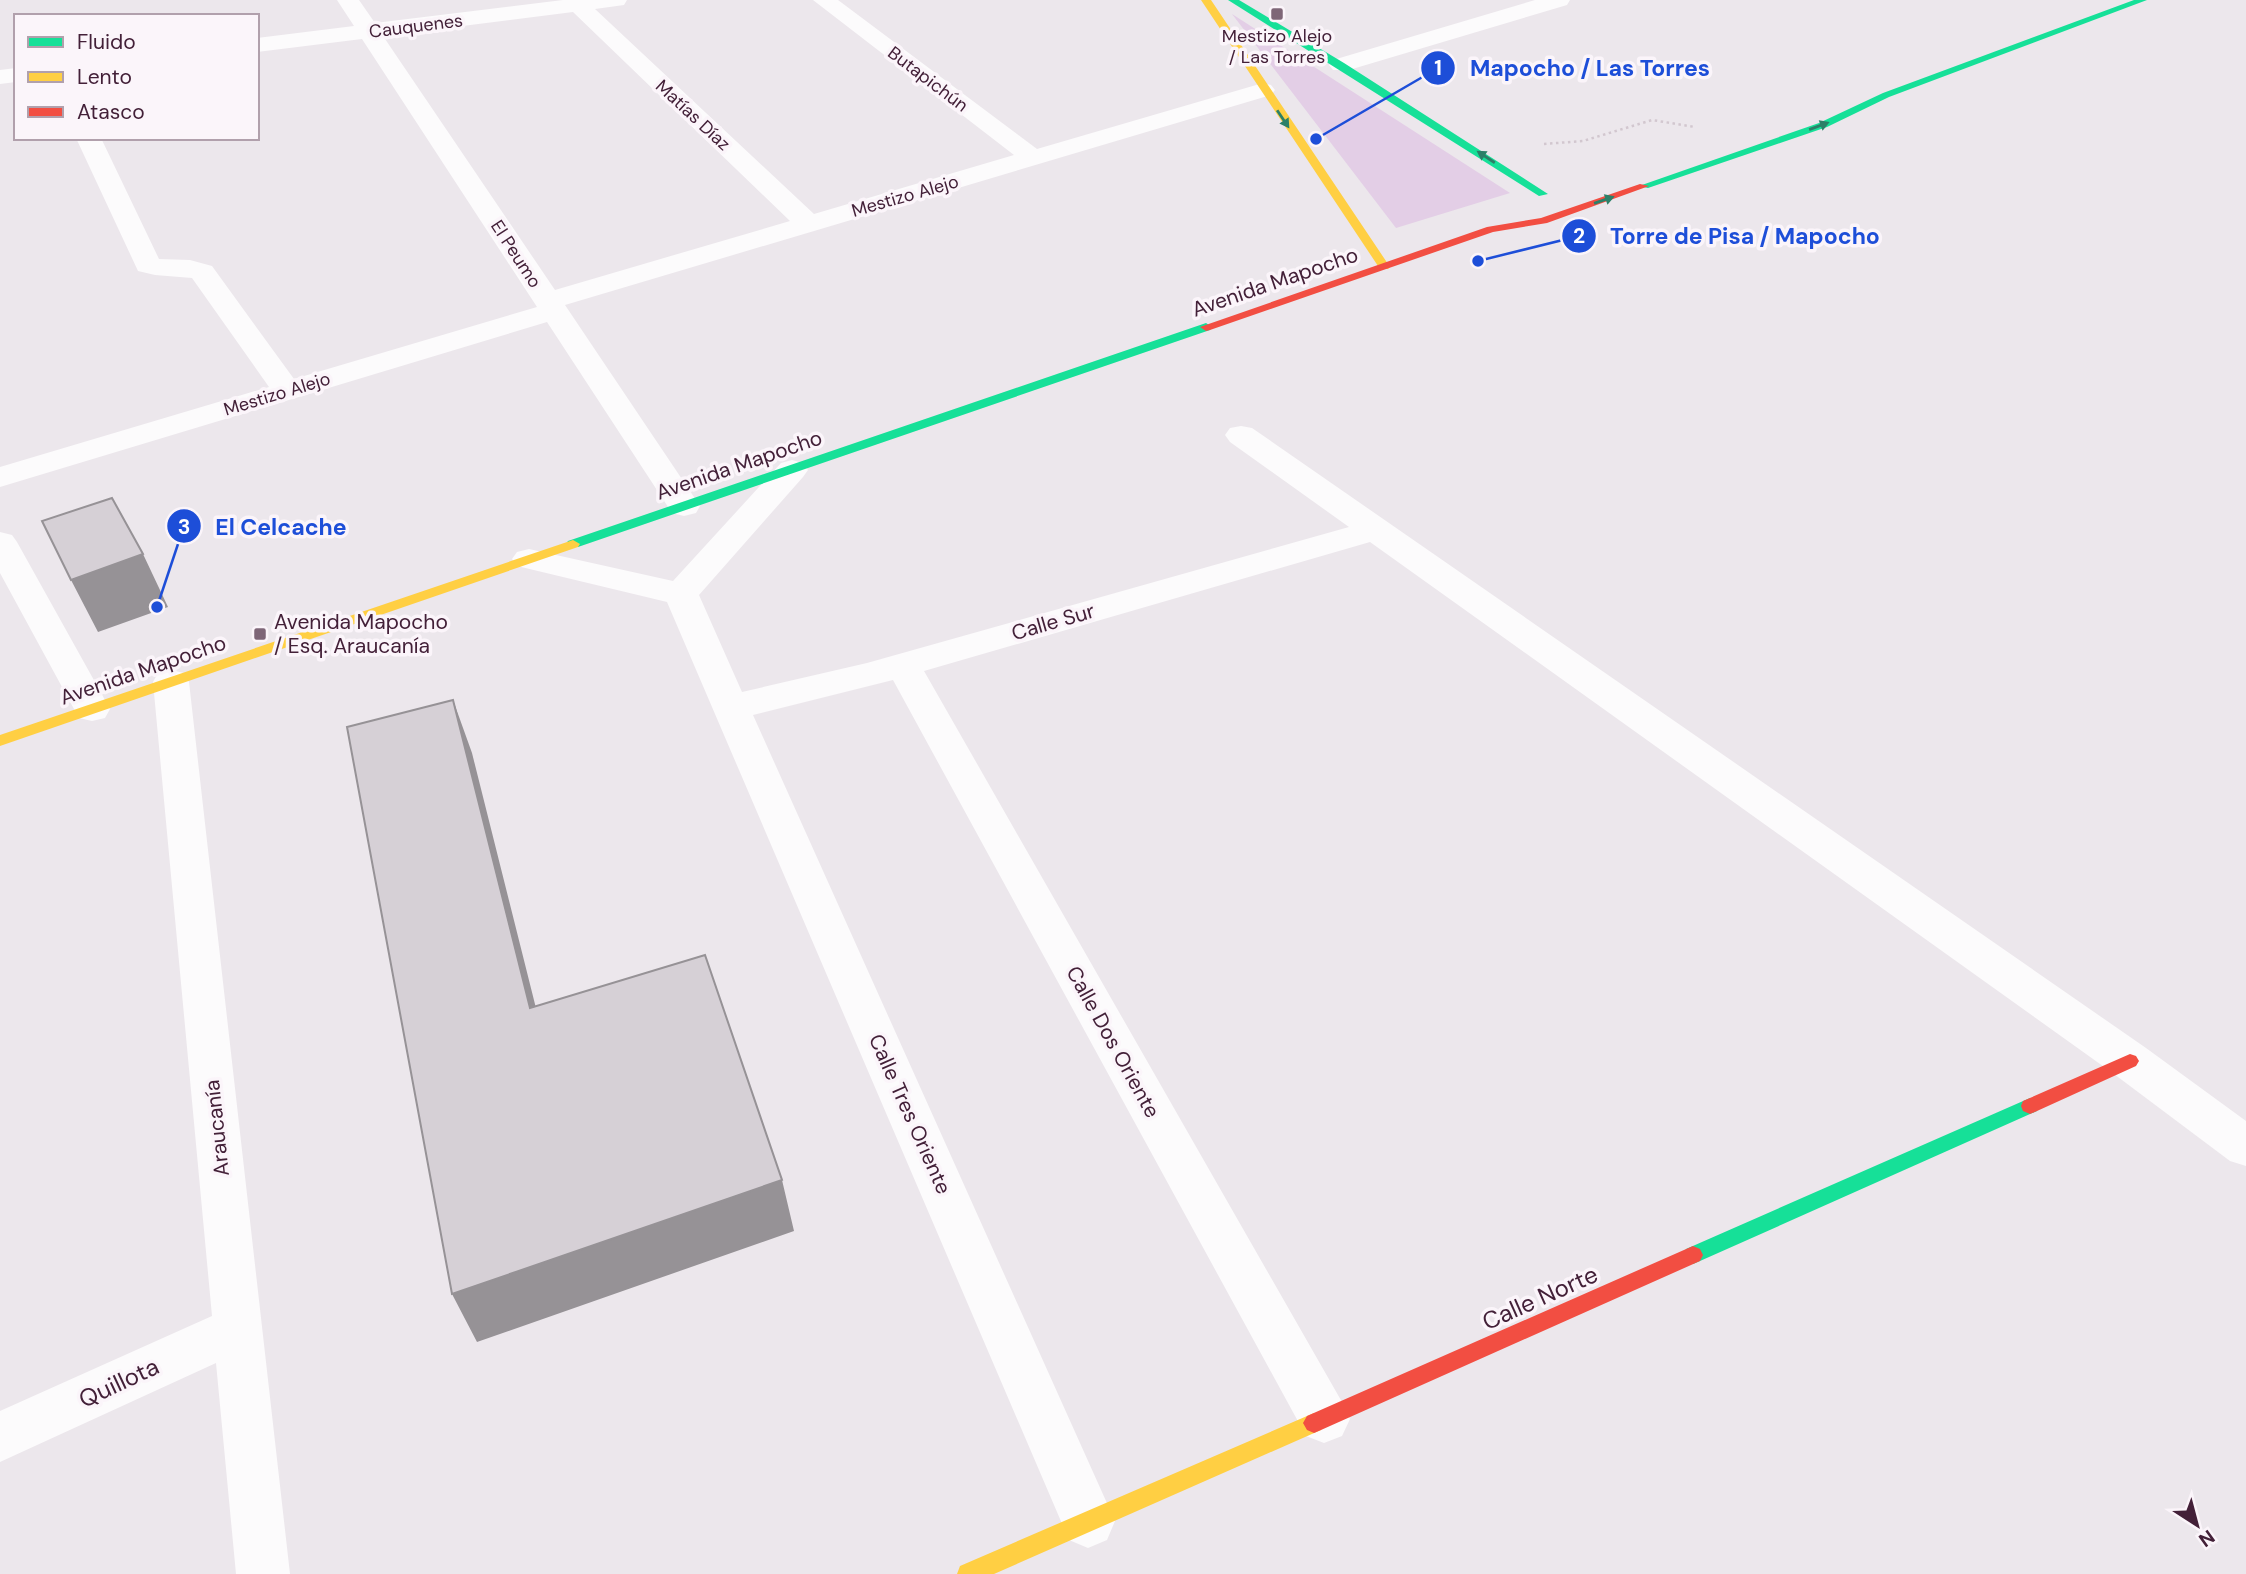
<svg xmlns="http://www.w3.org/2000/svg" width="2246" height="1574" viewBox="0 0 2246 1574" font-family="'DM Sans',sans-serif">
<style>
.green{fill:#e3cee6}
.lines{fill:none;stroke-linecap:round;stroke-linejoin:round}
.path{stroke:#d2c7cf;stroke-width:2.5;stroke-dasharray:2.5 3.5;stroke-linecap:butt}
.street{fill:#fcfbfc;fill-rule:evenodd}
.fast{fill:#16e098;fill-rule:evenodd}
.slow{fill:#ffcf43;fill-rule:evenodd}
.jam{fill:#f24e42;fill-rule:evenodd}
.shaded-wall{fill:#969296}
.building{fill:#d6d0d6;stroke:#969296;stroke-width:2}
.oneway{fill:#2c8068}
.poi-dot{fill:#7e6677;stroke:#fbf5fa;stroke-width:2.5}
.labels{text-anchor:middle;stroke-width:7;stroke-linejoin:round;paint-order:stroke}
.far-street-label{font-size:18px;fill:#432038;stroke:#fbf5fa}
.far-poi-label{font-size:18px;fill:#432038;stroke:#fbf5fa}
.street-label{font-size:21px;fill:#432038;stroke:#fbf5fa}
.poi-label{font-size:21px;fill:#432038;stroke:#fbf5fa;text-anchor:start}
.near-street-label{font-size:24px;fill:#432038;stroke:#fbf5fa}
.leader{fill:none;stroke:#1d4ed8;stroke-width:2.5}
.callout-dot{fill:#1d4ed8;stroke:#fbf5fa;stroke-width:2.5}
.mark-label{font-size:21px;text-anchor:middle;font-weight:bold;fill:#fff}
.callout-label{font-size:23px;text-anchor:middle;font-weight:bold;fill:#1d4ed8;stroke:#fbf5fa;stroke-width:7;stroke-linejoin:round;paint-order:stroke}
</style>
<rect width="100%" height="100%" fill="#ece7ec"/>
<!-- green -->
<path class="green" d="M1232 14 1510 193 1396 228Z"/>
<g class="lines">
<!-- path -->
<path class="path" d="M1544 144 1583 141 1652 120 1695 127"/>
<!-- street -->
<path class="street" d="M337 0H359L375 23 563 0H627L624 5 595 9 814 214 1014 155 813 0H838L1037 149 1263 83 1271 85 1275 90 1271 95 565 305 700 506 696 513 684 516 672 513 547 322 0 487V467L269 387 192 278 155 275 138 271 76 138H101L159 259 190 260 212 266 294 379 537 307 362 39 257 52V38L354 26ZM573 12 790 221 555 290 383 36Z
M1535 0H1570L1567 5 1349 70H1333L1329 65 1333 60Z
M16 68V82L0 84V70Z
M1241 426 1252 428 2146 1048 2246 1121V1166L2230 1161 2114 1074 1370 542 924 671 1342 1402 1350 1419 1342 1436 1324 1443 1306 1436 893 680 753 715 1115 1521 1107 1540 1088 1548 1069 1540 667 602 517 566 512 559 517 552 529 549 673 581 781 463 792 460 803 463 808 470 803 477 699 595 742 692 867 663 1349 527 1230 442 1225 435 1230 428Z
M0 532 12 535 17 542 110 709 105 718 92 721 79 718 74 709 0 573Z
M171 670 184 673 189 682 290 1574H236L216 1363 0 1462V1411L212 1316 153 682 158 673Z"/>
<!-- fast -->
<path class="fast" d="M1228 0H1239L1344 63 1548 194 1539 196Z
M2134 0H2147L1889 97 1827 127 1648 188 1639 186 1819 123 1883 93Z
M1206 323 1212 327 1210 330 578 547H568L566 544 568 541Z
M2030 1098 2037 1101 2039 1106 2037 1111 1700 1261 1693 1264 1686 1261 1683 1255 1686 1249Z"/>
<!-- slow -->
<path class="slow" d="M1201 0H1211L1390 267 1388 269H1380Z
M573 540 580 544 578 547 0 746V735Z
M1314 1413 1321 1416 1325 1423 1321 1430 994 1574H957L960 1566Z"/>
<!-- jam -->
<path class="jam" d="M1640 184 1649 186 1547 223 1493 232 1210 330 1206 331 1200 327 1487 227 1541 218Z
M2130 1054 2136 1056 2139 1061 2136 1066 2037 1111 2030 1114 2023 1111 2021 1106 2023 1101Z
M1693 1246 1700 1249 1703 1255 1700 1261 1321 1430 1314 1433 1307 1430 1303 1423 1307 1416Z"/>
</g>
<!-- shaded-wall -->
<path class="shaded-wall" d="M143 554 168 607 98 632 71 580Z
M453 700 472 753 549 1060 530 1008Z
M782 1180 794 1231 477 1342 452 1294Z"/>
<!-- building -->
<path class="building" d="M112 498 143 554 71 580 42 521Z
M453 700 530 1008 705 955 782 1180 452 1294 347 727Z"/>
<!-- one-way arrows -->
<defs><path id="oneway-solid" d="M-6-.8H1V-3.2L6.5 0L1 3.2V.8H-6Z" transform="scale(1.75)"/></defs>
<g class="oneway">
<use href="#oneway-solid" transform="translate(1283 119) rotate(56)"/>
<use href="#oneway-solid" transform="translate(1819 126) rotate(-20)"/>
<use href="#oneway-solid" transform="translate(1486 157) rotate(-147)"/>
<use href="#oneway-solid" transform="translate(1604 200) rotate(-19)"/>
</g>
<!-- markers -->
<g class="poi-dot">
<rect x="1270" y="7" width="14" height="14" rx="3.5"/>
<rect x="253" y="627" width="14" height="14" rx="3.5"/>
</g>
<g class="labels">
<!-- far-street labels -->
<g class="far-street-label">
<text transform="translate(416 26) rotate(-7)" y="6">Cauquenes</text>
<text transform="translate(928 79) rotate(37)" y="6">Butapichún</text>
<text transform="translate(693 115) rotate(43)" y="6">Matías Díaz</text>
<text transform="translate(905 196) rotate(-16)" y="6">Mestizo Alejo</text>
<text transform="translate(516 254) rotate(57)" y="6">El Peumo</text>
<text transform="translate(277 394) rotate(-17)" y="6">Mestizo Alejo</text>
</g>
<!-- far-poi labels -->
<g class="far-poi-label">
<text x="1277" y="42">Mestizo Alejo<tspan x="1277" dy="21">/ Las Torres</tspan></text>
</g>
<!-- street labels -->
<g class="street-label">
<text transform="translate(1275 282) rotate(-19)" y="7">Avenida Mapocho</text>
<text transform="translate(739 465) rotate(-19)" y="7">Avenida Mapocho</text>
<text transform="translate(1053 622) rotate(-16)" y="7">Calle Sur</text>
<text transform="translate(143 670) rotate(-19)" y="7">Avenida Mapocho</text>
<text transform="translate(1113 1042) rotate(61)" y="7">Calle Dos Oriente</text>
<text transform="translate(910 1114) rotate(66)" y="7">Calle Tres Oriente</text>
<text transform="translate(217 1128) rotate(-96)" y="7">Araucanía</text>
</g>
<!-- poi labels -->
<g class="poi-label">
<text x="274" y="629">Avenida Mapocho<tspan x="274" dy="24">/ Esq. Araucanía</tspan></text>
</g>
<!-- near-street labels -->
<g class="near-street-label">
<text transform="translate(1540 1298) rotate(-24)" y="8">Calle Norte</text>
<text transform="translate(119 1383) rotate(-25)" y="8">Quillota</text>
</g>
</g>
<!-- callouts -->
<path class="leader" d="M1316 139L1438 68M1478 261L1579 236M157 607L184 526"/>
<g class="callout-dot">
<circle cx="1316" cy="139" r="7"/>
<circle cx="1478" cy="261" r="7"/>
<circle cx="157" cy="607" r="7"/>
<circle cx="1438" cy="68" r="18"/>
<circle cx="1579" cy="236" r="18"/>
<circle cx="184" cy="526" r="18"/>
</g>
<g class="mark-label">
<text x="1438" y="75">1</text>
<text x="1579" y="243">2</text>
<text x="184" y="534">3</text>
</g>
<g class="callout-label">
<text x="1590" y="76">Mapocho / Las Torres</text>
<text x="1745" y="244">Torre de Pisa / Mapocho</text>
<text x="281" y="535">El Celcache</text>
</g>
<!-- legend -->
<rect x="14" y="14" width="245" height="126" fill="#fbf5fa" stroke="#b1a0ac" stroke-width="2"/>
<rect x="28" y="37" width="35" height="10" fill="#16e098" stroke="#b1a0ac" stroke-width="2"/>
<text x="77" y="49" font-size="21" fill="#432038">Fluido</text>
<rect x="28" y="72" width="35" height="10" fill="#ffcf43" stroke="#b1a0ac" stroke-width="2"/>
<text x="77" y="84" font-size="21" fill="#432038">Lento</text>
<rect x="28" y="107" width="35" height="10" fill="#f24e42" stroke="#b1a0ac" stroke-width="2"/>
<text x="77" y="119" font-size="21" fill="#432038">Atasco</text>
<!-- north arrow -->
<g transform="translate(2197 1525) rotate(144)" stroke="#fbf5fa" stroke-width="5" paint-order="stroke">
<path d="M0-5L12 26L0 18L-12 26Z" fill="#432038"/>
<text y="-10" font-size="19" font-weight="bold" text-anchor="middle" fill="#432038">N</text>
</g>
</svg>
